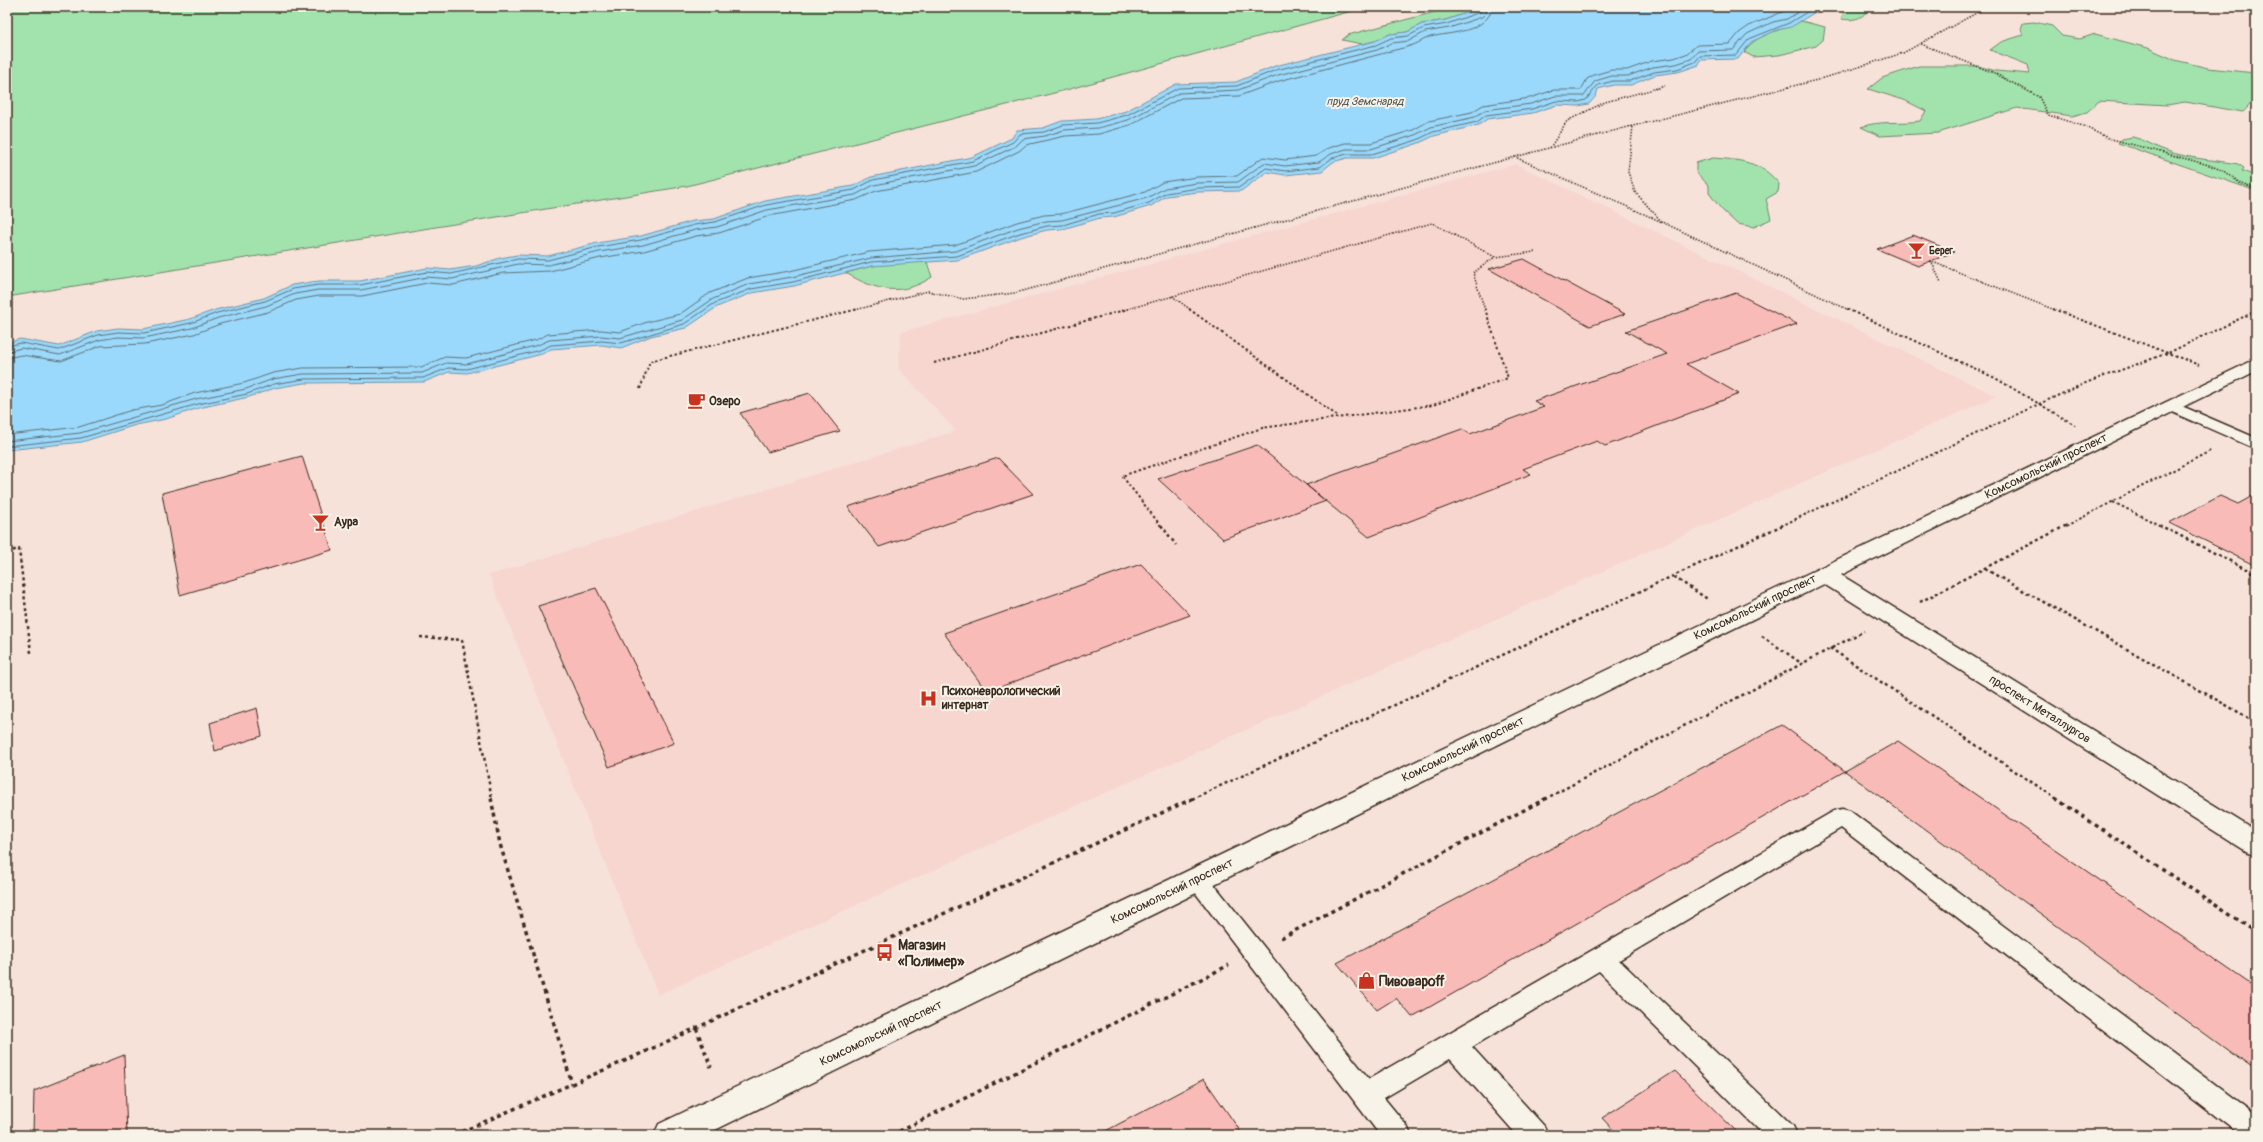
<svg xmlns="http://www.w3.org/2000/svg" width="2263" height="1142" viewBox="0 0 2263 1142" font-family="Pangolin,sans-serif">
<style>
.built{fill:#f7d6d0}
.green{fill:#a2e3ad;stroke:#6e8666}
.water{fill:#9ad9fb;stroke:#7493a3}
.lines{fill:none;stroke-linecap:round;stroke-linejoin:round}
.shore{stroke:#617076;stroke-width:1}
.building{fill:#f8bbb8;stroke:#3b2a1e}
.service-casing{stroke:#3b2a1e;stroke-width:3}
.tertiary-casing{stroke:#3b2a1e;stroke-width:3}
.path-far3{stroke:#3b2a1e;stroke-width:1.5;stroke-dasharray:1.5 1.5;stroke-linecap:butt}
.path-far2{stroke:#3b2a1e;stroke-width:2;stroke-dasharray:2.5 2.5;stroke-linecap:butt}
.path-far1{stroke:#3b2a1e;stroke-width:2.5;stroke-dasharray:3 3;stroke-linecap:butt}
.path{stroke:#3b2a1e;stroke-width:3.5;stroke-dasharray:4 4;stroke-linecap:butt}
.service{fill:#f7f3e8;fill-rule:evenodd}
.tertiary{fill:#f7f3e8;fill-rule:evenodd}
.labels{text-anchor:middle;stroke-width:4;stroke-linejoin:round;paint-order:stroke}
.far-poi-label{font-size:10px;font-weight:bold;fill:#3b2a1e;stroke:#f7f3e8;text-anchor:start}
.far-water-label{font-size:11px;font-style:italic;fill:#535655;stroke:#f7f3e8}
.poi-label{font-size:12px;font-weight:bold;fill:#3b2a1e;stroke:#f7f3e8;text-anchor:start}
.street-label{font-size:12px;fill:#3b2a1e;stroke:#f7f3e8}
.near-poi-label{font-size:14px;font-weight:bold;fill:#3b2a1e;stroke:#f7f3e8;text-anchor:start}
</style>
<rect width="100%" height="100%" fill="#f7e2da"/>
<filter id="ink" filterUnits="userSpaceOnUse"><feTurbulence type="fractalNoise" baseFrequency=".025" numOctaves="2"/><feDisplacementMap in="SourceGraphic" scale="8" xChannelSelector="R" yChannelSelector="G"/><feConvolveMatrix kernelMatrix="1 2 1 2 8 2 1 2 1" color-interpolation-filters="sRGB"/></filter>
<g filter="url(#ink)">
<!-- built -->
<path class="built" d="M1516 164 1997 396 1042 821 658 995 489 575 956 431 898 368 901 332Z"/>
<!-- green -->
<path class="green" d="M7 7H1366L1066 90 687 186 7 297Z
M1454 7H1483L1446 20 1422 24 1407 32 1390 34 1375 41 1362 44 1342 40 1348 35Z
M1846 7H1870C1863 19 1854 21 1841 19Z
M1801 21 1825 27 1823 40 1816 46 1779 55 1753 57 1744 52C1756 33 1782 31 1801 21Z
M2034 22 2052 26 2062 36 2080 39 2095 34 2148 48 2175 60 2208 68 2255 73C2261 85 2253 104 2243 112L2185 102 2167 105 2099 101 2087 112 2072 116 2017 108 1938 133 1880 136 1861 127C1880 120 1900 124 1920 121L1926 111 1904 100 1868 89 1882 78 1919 66H1978L1996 71 2030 74 2028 65 1990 50 2001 42 2023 35 2021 29 2023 23Z
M2133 137C2146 140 2154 147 2167 151 2190 159 2214 160 2238 164L2244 168 2242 171 2256 176V191L2118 143 2122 139Z
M1713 158C1740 160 1761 161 1779 184L1778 192 1766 199 1771 219 1754 227 1737 224 1721 209 1709 193V186L1696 172V163Z
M906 262H927L932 277C902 297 876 291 846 273L872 266Z"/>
<!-- water -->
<path class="water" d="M1483 7H1828L1817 11 1791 27 1777 30 1751 42 1738 59 1700 60 1699 65 1678 72 1655 75 1631 85H1614L1598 89 1596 96 1589 104 1578 106 1557 105 1533 113 1487 119 1479 125 1434 136 1419 143 1373 158H1347L1333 162 1322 171 1285 175 1267 172 1241 191 1198 192 1167 196 1151 206 1114 217 1100 218 1063 229 1047 230 1021 237 958 260 872 266 794 286 752 293 717 307 686 328 651 336 621 348 602 345 551 349 542 354 467 373 449 372 424 382 304 383 275 388 249 397 199 408 166 419 136 425 82 442 7 450V343L20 339 59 346 97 331 118 328 143 329 190 319 215 310 264 298 292 285 318 281H360L427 268 450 270 476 266 500 258 517 255 548 256 597 243 641 236 693 221 714 219 765 201 853 186 871 177 972 157 1012 138 1017 130 1043 128 1062 121 1096 119 1126 111 1176 84 1236 82 1275 66 1375 41 1390 34 1407 32 1422 24 1446 20Z"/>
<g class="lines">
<!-- shore -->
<path class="shore" d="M7 346 21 343 59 350 98 335 118 332 144 333 191 323 217 313 265 301 293 289 318 285H360L427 272 451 274 518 259 548 260 598 247 641 240 694 225 715 222 766 205 854 190 873 180 973 161 1013 142 1020 134 1044 132 1063 125 1097 123 1127 115 1178 88 1237 86 1276 70 1376 45 1391 38 1408 36 1424 28 1447 24 1480 12 1482 7
M7 352 21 348 60 355 99 340 118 337 144 338 192 328 218 318 266 306 295 294 318 290H361L427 277 452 279 518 264 549 265 599 252 643 245 695 230 717 227 767 210 855 195 874 185 974 166 1016 146 1023 139 1045 136 1064 130 1098 128 1128 120 1179 93 1238 90 1278 75 1377 50 1392 43 1409 41 1425 32 1449 28 1482 17 1486 13 1487 7
M7 358 21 355 61 361 100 346 145 344 194 334 220 324 268 312 296 300 319 296H362L427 283 453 285 503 273 550 271 600 258 644 251 696 236 719 233 769 216 856 200 876 191 976 172 1019 151 1026 145 1065 136 1099 134 1130 125 1181 98 1239 96 1279 81 1381 54C1392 50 1402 49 1413 45 1419 43 1424 39 1430 37 1452 32 1486 33 1493 7
M7 435 79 427 132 410 162 405 195 393 244 383 273 373 303 368 421 367 445 357 466 358 536 340 548 334 601 330 620 332 647 322 680 314 710 293 748 278 790 271 869 252 955 245 1017 222 1044 215 1061 214 1145 192 1163 182 1197 177 1237 176 1263 157 1285 160 1316 156 1329 148 1345 143H1371L1413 130 1429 121 1472 112 1483 105 1530 98 1554 90H1581L1587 79 1594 75 1611 70H1627L1652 61 1674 58 1686 54 1697 45 1730 44 1739 33 1749 26 1794 7
M7 441 80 433 196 399 246 389 273 379 303 374 422 373 446 363 467 364 538 345 549 340 601 336 620 338 682 320 713 299 749 284 792 277 871 258 956 251 1018 228 1046 221 1062 220 1147 198 1165 188 1197 183 1238 182 1264 163 1285 166 1319 162 1331 154 1346 149H1371L1415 135 1431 127 1475 117 1485 110 1531 104 1555 96H1584L1595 81 1612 76H1628L1653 67 1676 64 1691 59 1698 51 1733 50 1747 34 1773 22 1787 19 1806 7
M7 446 81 438 198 404 247 394 274 384 304 379 423 378 448 368 467 369 540 350 551 345 602 341 621 343 684 324 715 303 751 289 793 282 871 262 957 256 1020 233 1047 226 1063 225 1099 214 1114 213 1149 203 1166 193 1198 188 1240 187 1266 168 1285 171 1320 167 1332 158 1347 154H1372L1417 140 1433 132 1477 122 1486 115 1532 109 1556 101 1578 102 1586 100 1598 85 1613 81H1630L1654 72 1677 69 1695 62 1700 56 1736 55 1749 39 1789 23 1815 7"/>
</g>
<!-- building -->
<path class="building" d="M1913 235 1954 252 1918 266 1877 249Z
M1524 259 1625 314 1590 326 1489 269Z
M1736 293 1797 324 1686 364 1739 394 1605 446 1597 441 1523 469 1531 474 1369 537 1306 485 1462 429 1470 434 1544 407 1534 401 1667 354 1626 331Z
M810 393 840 431 768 452 740 413Z
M1257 445 1326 501 1223 539 1158 479Z
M302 456 332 550 180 595 162 493Z
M998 458 1033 494 879 547 848 507Z
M2256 494V566L2169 523 2220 496 2238 504Z
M1141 564 1190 615 987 692 944 633Z
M596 588 674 743 609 767 538 606Z
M257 708 262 736 215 751 210 723Z
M1782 725 1845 771 1412 1017 1396 998 1377 1010 1337 963Z
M1898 741 2256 988V1071L1845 771Z
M124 1055 127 1135H33L34 1091Z
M1675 1071 1740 1135H1618L1602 1118Z
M1204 1079 1243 1135H1098Z"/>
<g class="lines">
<defs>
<path id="service" d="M2170 401 2256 438V449L2165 409 2162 406 2165 403Z
M1842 809 1850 811 2256 1115V1135H2240L1841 828 1619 960 1793 1126 1797 1135H1764L1599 971 1472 1047 1544 1126 1548 1135H1517L1450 1059 1384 1098 1407 1126 1411 1135H1380L1185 879 1189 873 1197 870 1205 873 1369 1079 1834 811Z"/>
<path id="tertiary" d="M2256 359V371L1841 575 2256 831V855L2246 851 1824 584 705 1135H654L659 1124Z"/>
</defs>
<!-- service casing -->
<use href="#service" class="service-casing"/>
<!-- tertiary casing -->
<use href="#tertiary" class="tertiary-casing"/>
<!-- path-far3 -->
<path class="path-far3" d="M1960 7 1979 11
M1921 44 1994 73 2039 97 2048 115 2083 126 2108 138 2209 165 2226 172 2241 184 2256 189
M1550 148 1567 121 1605 102 1665 86
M1515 157 1632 126
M1930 261 2055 310
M1931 261 1941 282
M1172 296 1191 310
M855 310 928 291 963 299 1015 293 1515 157 1662 222
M1124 310 1432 223 1495 257
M1485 310 1473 273 1495 257 1535 252
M1849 310 1662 222 1635 192 1628 172 1633 126 1821 79 1903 53 1980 11 1982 7"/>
<!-- path-far2 -->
<path class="path-far2" d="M1189 309 1339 417
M1847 309 1995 378 2075 425
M2053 309 2199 365
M934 363 1128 309
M640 389 650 361 858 309
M2113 502 2161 526
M1161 526 1122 476 1262 428 1433 405 1508 378 1485 309
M1781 526 2039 404 2088 382 2168 353 2256 311
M2066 526 2212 450"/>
<!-- path-far1 -->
<path class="path-far1" d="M1161 525 1176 545
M2159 525 2256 574
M7 552 19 549 31 653
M1985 569 2256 722
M1674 577 1709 600
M1920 602 2067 525
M1762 636 1801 663
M420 637 462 640 492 799
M1830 648 2057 799
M1192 799 1783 525
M1545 799 1864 631"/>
<!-- path -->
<path class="path" d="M491 798 500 844 572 1084
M2055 798 2256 932
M1281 938 1547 798
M696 1028 711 1067
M454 1135 627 1060 1194 798
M892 1135 1229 965"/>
<!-- service -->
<use href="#service" class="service"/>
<!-- tertiary -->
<use href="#tertiary" class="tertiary"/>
</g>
</g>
<!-- icons -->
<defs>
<symbol id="bar-bare" viewBox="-9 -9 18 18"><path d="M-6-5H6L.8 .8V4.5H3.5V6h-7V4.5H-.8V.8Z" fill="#c8321e" stroke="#f7f3e8" stroke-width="2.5" paint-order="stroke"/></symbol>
<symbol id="cafe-bare" viewBox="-9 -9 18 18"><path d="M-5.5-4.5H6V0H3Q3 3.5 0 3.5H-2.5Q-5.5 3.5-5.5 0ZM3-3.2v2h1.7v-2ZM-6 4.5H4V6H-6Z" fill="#c8321e" stroke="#f7f3e8" stroke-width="2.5" paint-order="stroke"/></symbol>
<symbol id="hospital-bare" viewBox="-9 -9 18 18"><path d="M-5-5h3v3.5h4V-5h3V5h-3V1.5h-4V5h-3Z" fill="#c8321e" stroke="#f7f3e8" stroke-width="2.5" paint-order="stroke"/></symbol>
<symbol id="bus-bare" viewBox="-9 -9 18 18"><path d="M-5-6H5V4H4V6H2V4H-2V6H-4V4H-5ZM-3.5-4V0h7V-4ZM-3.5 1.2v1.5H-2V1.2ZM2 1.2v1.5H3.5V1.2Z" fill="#c8321e" stroke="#f7f3e8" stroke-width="2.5" paint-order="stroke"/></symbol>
<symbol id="shop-bare" viewBox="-9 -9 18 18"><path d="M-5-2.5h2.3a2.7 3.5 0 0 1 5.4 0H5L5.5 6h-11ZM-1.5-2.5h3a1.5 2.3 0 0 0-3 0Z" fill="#c8321e" stroke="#f7f3e8" stroke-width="2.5" paint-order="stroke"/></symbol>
</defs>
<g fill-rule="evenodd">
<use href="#bar-bare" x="1904" y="238" width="25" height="25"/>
<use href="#cafe-bare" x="684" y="388" width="25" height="25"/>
<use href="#bar-bare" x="308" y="510" width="25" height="25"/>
<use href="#hospital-bare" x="916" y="686" width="25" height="25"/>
<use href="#bus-bare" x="872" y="940" width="25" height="25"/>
<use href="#shop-bare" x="1354" y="968" width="25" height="25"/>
</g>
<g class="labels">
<!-- far-poi labels -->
<g class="far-poi-label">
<text x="1929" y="254">Берег</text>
</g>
<!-- far-water labels -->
<g class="far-water-label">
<text x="1365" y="105">пруд Земснаряд</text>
</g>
<!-- poi labels -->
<g class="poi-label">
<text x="709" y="405">Озеро</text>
<text x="334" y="526">Аура</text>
<text x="942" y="695">Психоневрологический<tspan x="942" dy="14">интернат</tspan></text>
</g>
<!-- street labels -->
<g class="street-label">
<text transform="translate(2046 466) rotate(-26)" y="4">Комсомольский проспект</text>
<text transform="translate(1755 607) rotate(-26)" y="4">Комсомольский проспект</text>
<text transform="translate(2040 709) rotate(32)" y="4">проспект Металлургов</text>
<text transform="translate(1463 749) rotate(-26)" y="4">Комсомольский проспект</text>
<text transform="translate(1172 891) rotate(-26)" y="4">Комсомольский проспект</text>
<text transform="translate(881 1033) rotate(-26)" y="4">Комсомольский проспект</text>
</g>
<!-- near-poi labels -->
<g class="near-poi-label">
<text x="898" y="950">Магазин<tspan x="898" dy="16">«Полимер»</tspan></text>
<text x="1379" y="986">Пивовароff</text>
</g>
</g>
<!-- margin -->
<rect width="2263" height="1142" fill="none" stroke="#f7f3e8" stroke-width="24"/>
<rect x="12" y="12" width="2239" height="1118" fill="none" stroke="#3b2a1e" stroke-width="1.5" filter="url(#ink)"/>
</svg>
